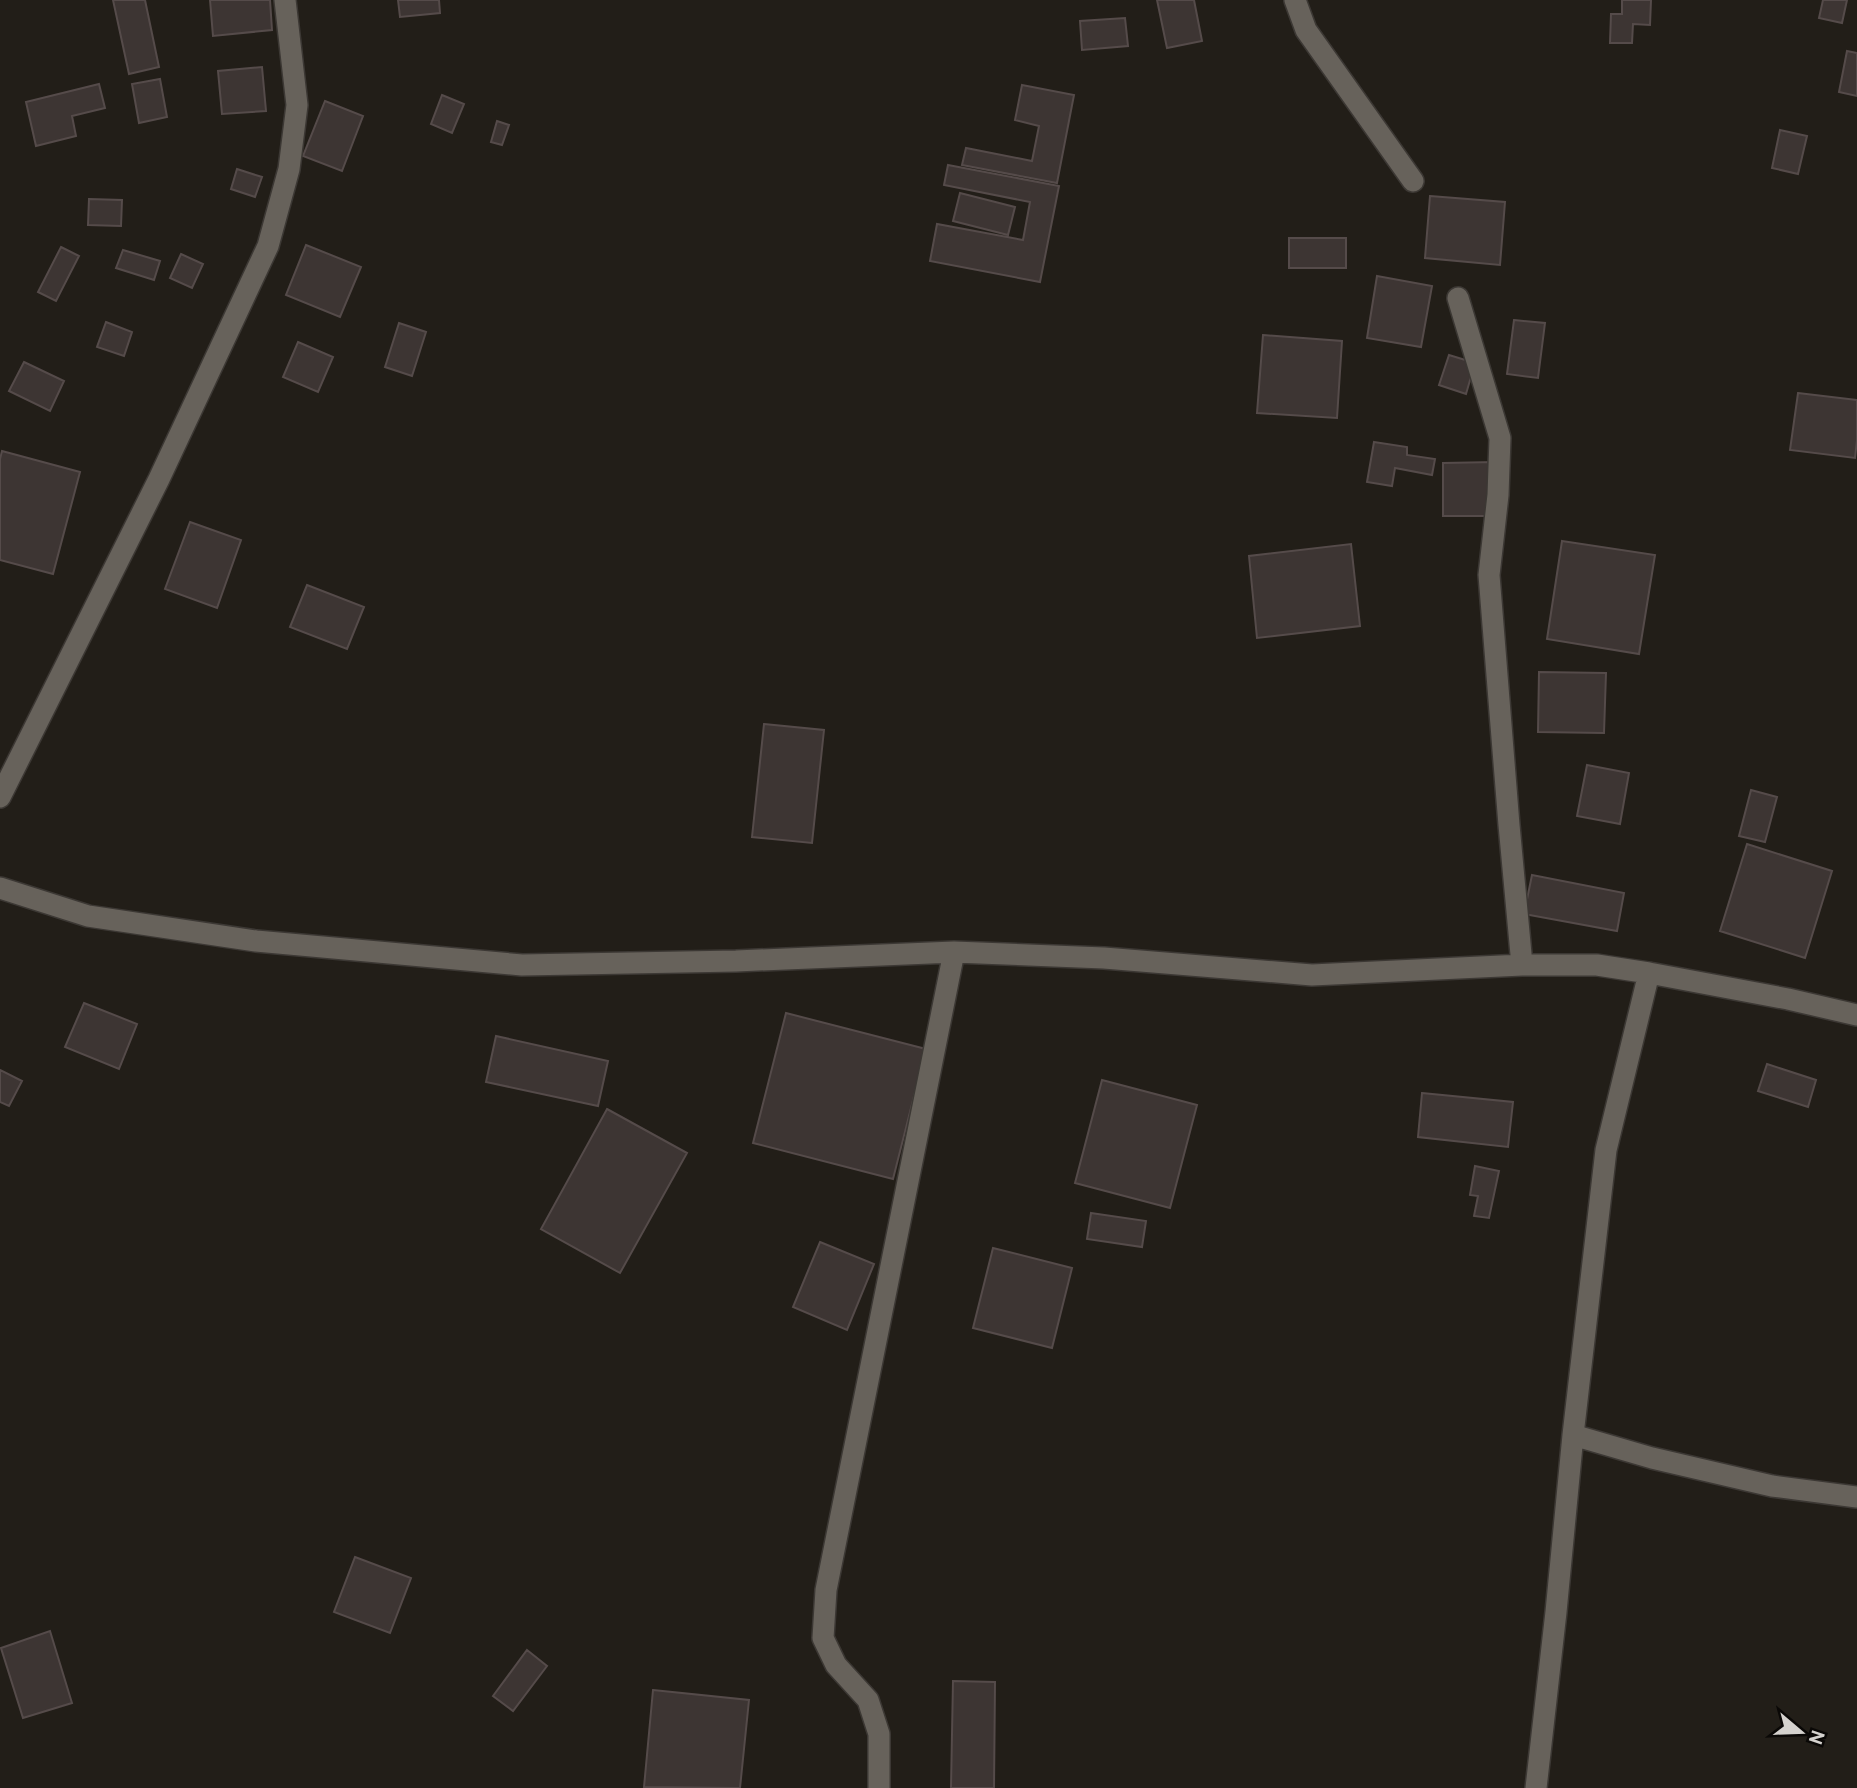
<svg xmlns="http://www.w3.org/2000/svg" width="1857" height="1788" viewBox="0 0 1857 1788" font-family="Overpass,sans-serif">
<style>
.building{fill:#3d3533;stroke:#554b4a;stroke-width:2}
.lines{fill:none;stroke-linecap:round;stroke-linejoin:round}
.minor-casing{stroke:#3c3834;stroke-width:24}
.minor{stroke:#67625b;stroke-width:21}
</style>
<rect width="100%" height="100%" fill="#221e18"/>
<!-- building -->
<path class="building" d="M113 0H145L159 67 129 74Z
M210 0H270L272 30 213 36Z
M398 0H439L440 13 400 17Z
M1157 0H1194L1202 41 1167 48Z
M1622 0H1651L1650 25 1633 24 1632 43H1610L1611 14H1622Z
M1823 0H1847L1842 23 1819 18Z
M1125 18 1128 46 1082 50 1080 21Z
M1847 51 1857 53V96L1839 92Z
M262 67 266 111 222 114 218 71Z
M160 79 167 117 139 123 132 84Z
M99 84 105 108 72 116 76 136 36 146 26 102Z
M1022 85 1074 95 1057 183 962 165 966 148 1032 161 1039 126 1015 120Z
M442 95 464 104 452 133 431 124Z
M325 101 363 116 342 171 303 156Z
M497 121 509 125 502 145 491 142Z
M1780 130 1807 136 1798 174 1772 168Z
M948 165 1059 186 1040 282 930 261 937 224 1023 240 1030 202 944 185Z
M237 169 262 177 255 197 231 189Z
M960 193 1015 207 1008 235 953 221Z
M1430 196 1505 202 1500 265 1425 258Z
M89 199 122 200 121 226 88 225Z
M1289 238H1346V268H1289Z
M306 245 361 267 340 317 286 295Z
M61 247 79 256 56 301 38 292Z
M123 250 160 261 154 280 116 268Z
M181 254 203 264 192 288 170 278Z
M1377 276 1432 286 1421 347 1367 338Z
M1514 320 1545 323 1538 378 1507 374Z
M106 322 132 332 124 356 97 347Z
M399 323 426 332 412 376 385 367Z
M1263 335 1342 341 1337 418 1257 413Z
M298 342 333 357 318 392 283 377Z
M1449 355 1475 363 1466 394 1439 385Z
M24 362 64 381 50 411 9 391Z
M1798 393 1857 400V440L1855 458 1790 450Z
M1374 442 1407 447V455L1435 459 1432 475 1395 468 1392 486 1367 482Z
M2 451 80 472 53 574 0 560V459Z
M1495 462V516H1443V463Z
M190 522 241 540 217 608 165 589Z
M1562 541 1655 555 1639 654 1547 639Z
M1351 544 1360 626 1257 638 1249 556Z
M307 585 364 607 347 649 290 627Z
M1539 672 1606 673 1604 733 1538 732Z
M764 724 824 730 812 843 752 837Z
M1587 765 1629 773 1620 824 1577 816Z
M1751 790 1777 797 1765 842 1739 836Z
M1747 844 1832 871 1805 958 1720 931Z
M1532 875 1624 893 1617 931 1524 914Z
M84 1003 137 1024 119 1069 65 1047Z
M786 1013 926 1049 893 1179 753 1143Z
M496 1036 608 1061 598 1106 486 1082Z
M1767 1064 1816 1080 1808 1107 1758 1091Z
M0 1070 22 1081 9 1106 0 1102Z
M1102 1080 1197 1105 1170 1208 1075 1183Z
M1422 1093 1513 1102 1508 1147 1418 1137Z
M607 1109 687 1153 620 1273 541 1229Z
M1475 1166 1499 1171 1489 1218 1474 1216 1478 1196 1470 1195Z
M1091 1213 1146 1221 1142 1247 1087 1239Z
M820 1242 874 1264 847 1330 793 1307Z
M993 1248 1072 1268 1052 1348 973 1328Z
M355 1557 411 1578 390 1633 334 1612Z
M50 1631 72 1703 23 1718 1 1648Z
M527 1650 547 1666 513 1711 493 1696Z
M953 1681 995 1682 994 1788H951Z
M653 1690 749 1700 740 1788 644 1787Z"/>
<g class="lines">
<defs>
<path id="minor" d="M1295 0 1306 30 1413 181
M1458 298 1500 438 1498 495 1489 575 1509 825 1522 965
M0 797 159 479 268 246 289 169 297 105 285 0
M0 888 88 916 256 941 522 965 736 961 954 952 1104 958 1312 975 1522 965H1597L1649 973 1788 999 1857 1015
M1573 1435 1652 1458 1772 1486 1857 1497
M879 1788V1734L868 1700 836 1665 823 1638 826 1590 954 952
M1536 1788 1556 1612 1573 1435 1606 1150 1649 973"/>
</defs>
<!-- minor casing -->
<use href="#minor" class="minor-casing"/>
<!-- minor -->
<use href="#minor" class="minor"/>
</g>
<!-- north arrow -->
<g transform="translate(1801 1732) rotate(109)" stroke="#0a0806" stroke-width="5" paint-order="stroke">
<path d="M0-5L12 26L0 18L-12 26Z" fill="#d5d2ce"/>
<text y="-10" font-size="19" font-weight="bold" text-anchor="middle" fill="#d5d2ce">N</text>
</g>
</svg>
